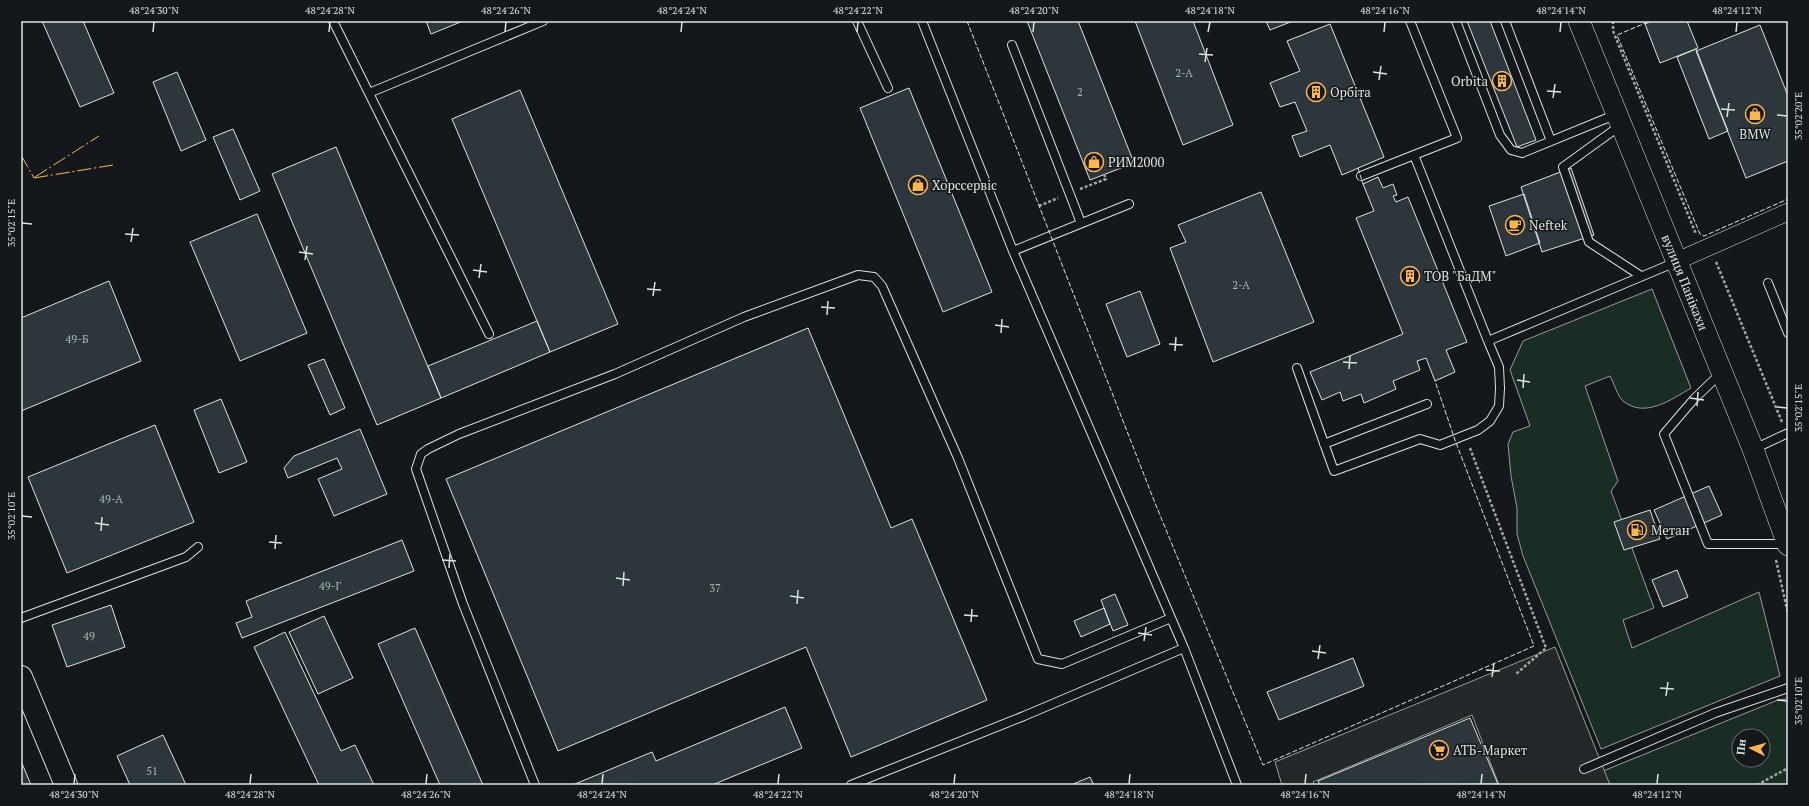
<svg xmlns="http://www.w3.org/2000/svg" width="1809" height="806" viewBox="0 0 1809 806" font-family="'PT Serif',serif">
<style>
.green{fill:#1a2d24;stroke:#939e99;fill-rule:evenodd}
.parking{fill:#24282b;stroke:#939e99}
.building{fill:#2c363c;stroke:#d8e6dc}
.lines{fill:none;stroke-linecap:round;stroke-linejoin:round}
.service-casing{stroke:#d8e6dc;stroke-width:10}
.minor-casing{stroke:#d8e6dc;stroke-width:18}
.tertiary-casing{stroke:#d8e6dc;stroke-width:22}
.secondary-casing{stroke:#d8e6dc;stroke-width:24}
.path{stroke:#9da8a2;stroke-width:2.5;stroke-dasharray:3 2;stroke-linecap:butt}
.service{stroke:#14181c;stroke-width:8}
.minor{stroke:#14181c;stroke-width:17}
.tertiary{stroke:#14181c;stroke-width:21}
.secondary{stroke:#14181c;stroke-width:22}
.fence{stroke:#d8e6dc;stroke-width:1;stroke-dasharray:5 2;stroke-linecap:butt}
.power{stroke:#ffb74d;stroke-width:1;stroke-dasharray:14 3 2 3;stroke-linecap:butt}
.ticks{fill:none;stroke:#d8e6dc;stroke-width:1.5}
.labels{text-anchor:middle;stroke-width:3;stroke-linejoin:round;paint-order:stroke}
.number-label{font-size:11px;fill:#adbab4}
.poi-label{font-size:13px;fill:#d8e6dc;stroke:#14181c;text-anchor:start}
.street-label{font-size:13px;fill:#d8e6dc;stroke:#14181c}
.neatline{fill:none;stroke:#d8e6dc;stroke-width:1.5}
.ticks-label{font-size:10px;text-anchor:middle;fill:#d8e6dc}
</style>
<rect width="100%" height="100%" fill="#14181c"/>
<!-- green -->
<path class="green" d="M1652 289 1691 388C1672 399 1645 419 1623 401 1617 395 1614 383 1610 376L1585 386 1618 481 1611 491 1654 608 1623 620 1632 648 1759 592 1780 676 1601 749 1523 556 1517 534V508L1511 476 1508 444 1513 432 1530 426 1510 370 1523 341Z
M1786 699H1788V785H1596L1603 771 1778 700ZM1739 736H1763V760H1739Z"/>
<!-- parking -->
<path class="parking" d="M1555 647 1610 785H1499L1472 715 1313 782 1314 785H1282L1275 762Z"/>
<!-- building -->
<path class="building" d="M42 21H83L114 93 80 107Z
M426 21H463L431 34Z
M1027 21H1078L1134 163 1090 180Z
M1135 21H1193L1233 125 1183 145Z
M1266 21H1293L1270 30Z
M1467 21H1490L1536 140 1517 147Z
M1652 21H1687L1698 48 1660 63 1645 24Z
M1330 24 1384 157 1342 175 1330 145 1300 157 1292 136 1307 131 1295 102 1280 107 1270 83 1300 71 1287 41Z
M1760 25 1788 96V161L1746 178 1696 51Z
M1696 49 1728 131 1709 139 1677 57Z
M177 72 206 140 181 151 153 82Z
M909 88 992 292 943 312 860 108Z
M520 90 618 324 550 352 452 119Z
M233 129 260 191 240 200 213 137Z
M336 147 441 398 377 425 272 174Z
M1571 168 1594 235 1542 252 1521 187Z
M1378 177 1383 188 1393 184 1397 195 1393 196 1396 202 1408 197 1467 342 1446 350 1455 372 1435 381 1426 358 1417 361 1420 370 1393 381 1396 389 1364 403 1361 394 1343 401 1340 392 1322 400 1310 372 1403 334 1356 218 1374 211 1363 184Z
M1261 192 1314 322 1213 362 1170 248 1186 242 1178 225Z
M1524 194 1540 243 1506 256 1489 206Z
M257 214 307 333 240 361 190 242Z
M109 281 141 361 21 411V318Z
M1140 291 1160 344 1127 357 1106 304Z
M537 321 550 352 441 398 428 366Z
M808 328 891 528 912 519 987 700 851 757 806 647 558 751 446 479Z
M324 359 345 408 330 415 308 365Z
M221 399 247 462 219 473 194 410Z
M155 425 194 522 67 573 28 477Z
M360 429 387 494 334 516 318 479 342 469 337 458 288 478 284 468 294 456Z
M1709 486 1722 515 1667 539 1654 510Z
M1650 510 1660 539 1624 550 1614 522Z
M402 540 414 571 242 638 236 623 252 617 246 601Z
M1677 570 1688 597 1663 607 1652 580Z
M1115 594 1128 625 1113 631 1101 600Z
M111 605 125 647 67 667 52 625Z
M1104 608 1110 624 1081 637 1074 621Z
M324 616 353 678 318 694 289 632Z
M415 628 483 785H440L378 644Z
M285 632 341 751 355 745 374 785H319L254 647Z
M1353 658 1364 686 1279 720 1267 692Z
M785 707 802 748 712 785 575 784 652 752 656 761Z
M1470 718 1498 784 1320 785 1318 781Z
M163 735 186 785H130L117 756Z
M21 761 31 785H21Z
M1090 777 1094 785H1071Z"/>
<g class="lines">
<defs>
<path id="service" d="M333 21 489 334
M857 21 888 88
M922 21 1013 251 1184 648 1237 785
M1456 21 1500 135 1511 150 1522 153 1617 114
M1505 21 1551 141
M1012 45 1081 223
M369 93 543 21
M1621 125 1563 167 1589 242 1641 276
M1414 155 1488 341 1676 262
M1361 176 1457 138 1410 21
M1013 251 1129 204
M1768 283 1788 333
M1297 368 1334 471 1420 439 1440 445 1478 430 1490 421 1499 406 1500 388 1499 367 1488 341
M1720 374 1694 399 1664 434 1708 544H1788
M1324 444 1427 404
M1754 449 1788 433
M21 618 186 557 198 547
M1584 769 1715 713 1788 688
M535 785 463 604 416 469 421 454 428 449 459 434 615 374 744 317 858 275 874 277 882 286 958 458 1038 659 1062 664 1171 618
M851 785 1024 716 1184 648"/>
<path id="minor" d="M1677 261 1788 212"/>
<g id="tertiary">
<path id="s1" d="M1579 21 1753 449 1788 545"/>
</g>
<path id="secondary" d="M21 677 66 785"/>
</defs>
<!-- service casing -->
<use href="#service" class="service-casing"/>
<!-- minor casing -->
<use href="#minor" class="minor-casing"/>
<!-- tertiary casing -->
<use href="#tertiary" class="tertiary-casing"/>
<!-- secondary casing -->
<use href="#secondary" class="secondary-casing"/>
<!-- path -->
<path class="path" d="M1613 21V31L1696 234
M1080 189 1106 179 1104 174
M1039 206 1058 198
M1716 262 1782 422
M1470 448 1546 648 1516 674
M1776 560 1788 614
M1757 785 1788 768"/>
<!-- service -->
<use href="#service" class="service"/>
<!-- minor -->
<use href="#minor" class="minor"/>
<!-- tertiary -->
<use href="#tertiary" class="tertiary"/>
<!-- secondary -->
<use href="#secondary" class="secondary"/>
<!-- fence -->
<path class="fence" d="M967 21 1155 503 1263 765 1534 646 1455 440 1435 381
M1648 22 1617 35 1700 234 1704 236 1788 199
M1358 168 1363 184"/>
<!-- power -->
<path class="power" d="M21 155 34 178
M35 177 99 136
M34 178 113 165"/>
</g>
<!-- ticks -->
<path class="ticks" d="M153 32 154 22M329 32 330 22M505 32 506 22M681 32 682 22M857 32 858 22M1033 32 1034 22M1208 32 1210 22M1384 32 1385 22M1560 32 1561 22M1736 32 1737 22M1199 54 1213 55M1205 62 1207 48M1373 72 1387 74M1379 80 1381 66M1547 91 1561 92M1553 98 1555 84M1721 109 1735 110M1777 115 1787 116M1727 117 1729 103M22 223 32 224M125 234 139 235M131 242 133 228M299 252 313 254M305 260 307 246M473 270 487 272M479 278 481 264M647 289 661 290M653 296 655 282M821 307 835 308M827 315 828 301M995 325 1009 327M1001 333 1002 319M1169 344 1183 345M1175 351 1176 337M1343 362 1357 363M1349 369 1350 356M1517 380 1530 382M1523 388 1524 374M1690 398 1704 400M1697 406 1698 392M1777 407 1787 408M22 516 32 517M95 523 109 525M101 531 102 517M269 542 282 543M275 549 276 535M442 560 456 561M449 568 450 554M616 578 630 580M623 586 624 572M790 596 804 598M797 604 798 590M964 615 978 616M971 622 972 609M1138 633 1152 635M1144 641 1146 627M1312 651 1326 653M1318 659 1320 645M1486 670 1500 671M1492 677 1494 663M1660 688 1674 689M1666 696 1668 682M1777 700 1787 701M74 784 75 774M250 784 251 774M426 784 427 774M602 784 603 774M778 784 779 774M954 784 955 774M1129 784 1130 774M1305 784 1306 774M1481 784 1482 774M1657 784 1658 774"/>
<!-- icons -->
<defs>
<symbol id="building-ring" viewBox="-11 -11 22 22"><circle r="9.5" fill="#14181c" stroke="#ffb74d" stroke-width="1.5"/><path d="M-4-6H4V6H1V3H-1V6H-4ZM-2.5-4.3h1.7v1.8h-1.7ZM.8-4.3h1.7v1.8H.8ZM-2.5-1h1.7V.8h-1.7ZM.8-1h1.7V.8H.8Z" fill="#ffb74d"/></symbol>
<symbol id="shop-ring" viewBox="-11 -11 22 22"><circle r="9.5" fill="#14181c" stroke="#ffb74d" stroke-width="1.5"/><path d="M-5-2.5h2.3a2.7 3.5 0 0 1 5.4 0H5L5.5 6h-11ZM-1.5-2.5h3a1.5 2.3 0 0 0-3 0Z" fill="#ffb74d"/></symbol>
<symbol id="cafe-ring" viewBox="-11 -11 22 22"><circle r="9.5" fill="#14181c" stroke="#ffb74d" stroke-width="1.5"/><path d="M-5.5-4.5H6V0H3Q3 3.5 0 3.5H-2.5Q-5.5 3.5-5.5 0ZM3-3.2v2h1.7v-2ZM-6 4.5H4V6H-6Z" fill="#ffb74d"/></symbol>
<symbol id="fuel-ring" viewBox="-11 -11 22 22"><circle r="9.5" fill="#14181c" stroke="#ffb74d" stroke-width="1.5"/><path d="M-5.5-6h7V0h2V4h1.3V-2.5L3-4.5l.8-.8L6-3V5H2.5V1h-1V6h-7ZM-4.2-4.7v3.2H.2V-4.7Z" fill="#ffb74d"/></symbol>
<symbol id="supermarket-ring" viewBox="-11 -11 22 22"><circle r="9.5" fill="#14181c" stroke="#ffb74d" stroke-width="1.5"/><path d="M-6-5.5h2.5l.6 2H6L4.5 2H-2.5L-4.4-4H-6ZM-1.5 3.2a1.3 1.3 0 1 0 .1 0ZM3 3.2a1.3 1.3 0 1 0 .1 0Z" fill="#ffb74d"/></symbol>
</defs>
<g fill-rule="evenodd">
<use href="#building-ring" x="1491" y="70" width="22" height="22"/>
<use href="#building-ring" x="1305" y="81" width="22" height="22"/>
<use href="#shop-ring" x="1744" y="103" width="22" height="22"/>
<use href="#shop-ring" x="1083" y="151" width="22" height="22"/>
<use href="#shop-ring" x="907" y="174" width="22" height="22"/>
<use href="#cafe-ring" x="1504" y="214" width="22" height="22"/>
<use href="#building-ring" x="1399" y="265" width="22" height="22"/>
<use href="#fuel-ring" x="1626" y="519" width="22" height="22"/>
<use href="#supermarket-ring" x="1428" y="739" width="22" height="22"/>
</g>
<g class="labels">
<!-- number labels -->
<g class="number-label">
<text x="1184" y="77">2-А</text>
<text x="1080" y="96">2</text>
<text x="1241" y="289">2-А</text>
<text x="77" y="343">49-Б</text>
<text x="111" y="503">49-А</text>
<text x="330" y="590">49-Г</text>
<text x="715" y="592">37</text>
<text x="89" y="640">49</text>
<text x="152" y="775">51</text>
</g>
<!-- poi labels -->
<g class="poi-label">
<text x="1488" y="86" text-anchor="end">Orbita</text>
<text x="1330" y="97">Орбіта</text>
<text x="1755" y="139" text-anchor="middle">BMW</text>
<text x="1108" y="167">РИМ2000</text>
<text x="932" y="190">Хорссервіс</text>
<text x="1529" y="230">Neftek</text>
<text x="1424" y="281">ТОВ "БаДМ"</text>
<text x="1651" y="535">Метан</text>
<text x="1453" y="755">АТБ-Маркет</text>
</g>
<!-- street labels -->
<g class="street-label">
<text dy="5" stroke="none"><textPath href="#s1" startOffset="282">вулиця Панікахи</textPath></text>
</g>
</g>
<!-- border -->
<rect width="1809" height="806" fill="none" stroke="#14181c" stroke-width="44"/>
<!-- north arrow -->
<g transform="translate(1751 748) rotate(276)"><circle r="19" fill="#14181c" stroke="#626a69"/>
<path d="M0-3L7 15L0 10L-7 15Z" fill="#ffb74d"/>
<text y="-6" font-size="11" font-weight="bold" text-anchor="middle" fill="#d8e6dc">Пн</text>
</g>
<rect x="22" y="22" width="1765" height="762" class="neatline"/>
<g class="ticks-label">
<text x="154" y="14">48°24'30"N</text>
<text x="330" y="14">48°24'28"N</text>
<text x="506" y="14">48°24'26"N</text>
<text x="682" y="14">48°24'24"N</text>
<text x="858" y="14">48°24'22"N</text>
<text x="1034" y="14">48°24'20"N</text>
<text x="1210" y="14">48°24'18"N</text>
<text x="1385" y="14">48°24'16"N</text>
<text x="1561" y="14">48°24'14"N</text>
<text x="1737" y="14">48°24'12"N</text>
<text transform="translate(1798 116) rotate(-90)" y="4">35°02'20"E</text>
<text transform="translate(11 223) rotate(-90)" y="4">35°02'15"E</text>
<text transform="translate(1798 408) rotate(-90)" y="4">35°02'15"E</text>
<text transform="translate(11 516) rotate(-90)" y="4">35°02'10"E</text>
<text transform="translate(1798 701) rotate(-90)" y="4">35°02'10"E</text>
<text x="74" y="798">48°24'30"N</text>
<text x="250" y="798">48°24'28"N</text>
<text x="426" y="798">48°24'26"N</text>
<text x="602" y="798">48°24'24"N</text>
<text x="778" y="798">48°24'22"N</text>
<text x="954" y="798">48°24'20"N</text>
<text x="1129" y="798">48°24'18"N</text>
<text x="1305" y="798">48°24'16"N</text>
<text x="1481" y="798">48°24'14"N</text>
<text x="1657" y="798">48°24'12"N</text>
</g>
</svg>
